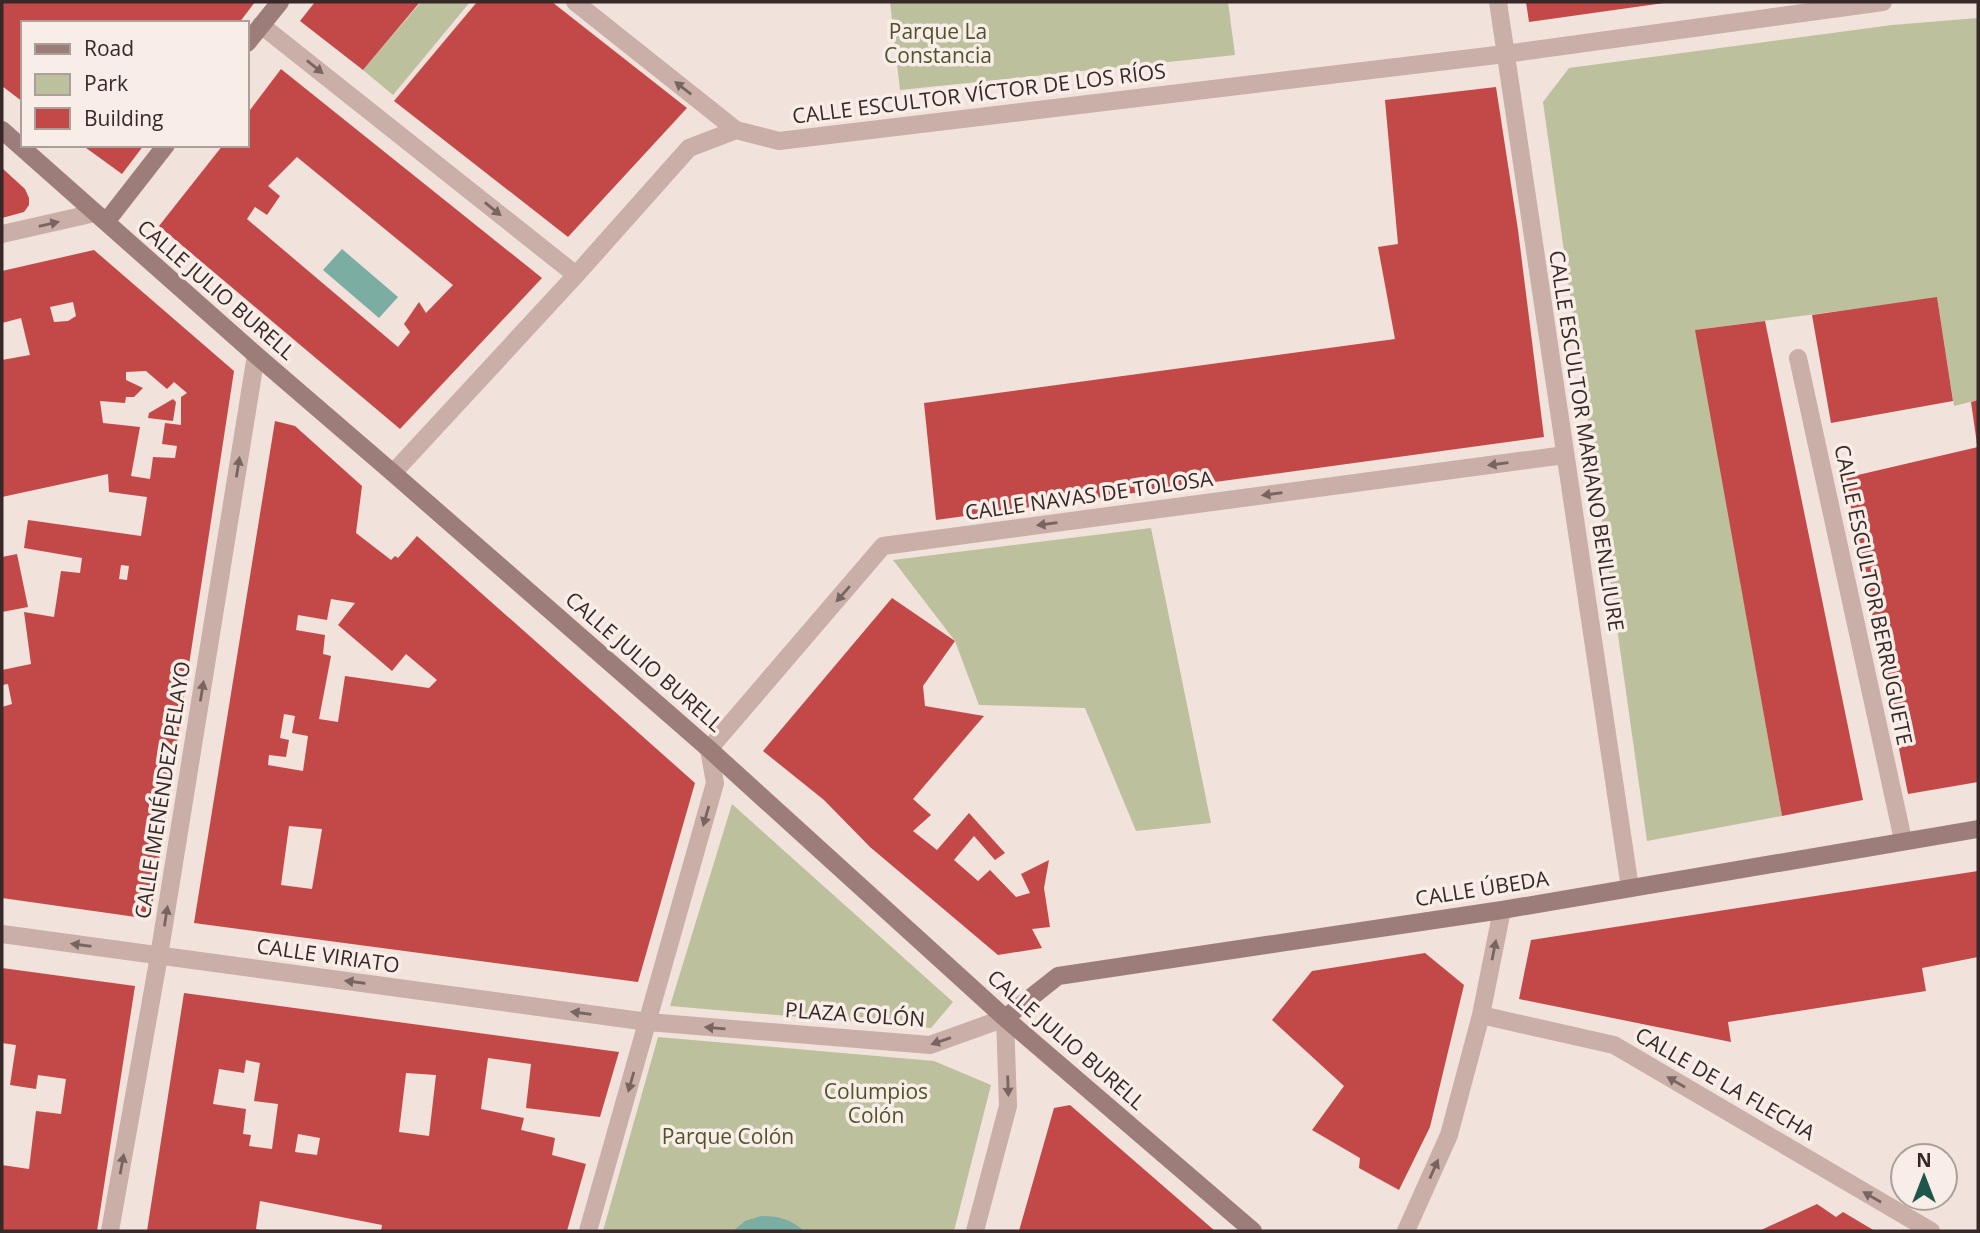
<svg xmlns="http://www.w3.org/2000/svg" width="1980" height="1233" viewBox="0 0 1980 1233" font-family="'Open Sans',sans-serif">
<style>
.green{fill:#bcc09c}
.water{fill:#7bada3}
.building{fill:#c34848;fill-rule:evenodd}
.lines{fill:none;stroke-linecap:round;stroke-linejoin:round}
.street{stroke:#c9afa8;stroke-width:18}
.secondary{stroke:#9c7d79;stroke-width:18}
.oneway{fill:#786562}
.labels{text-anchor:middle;stroke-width:7;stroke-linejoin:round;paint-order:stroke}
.park-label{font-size:21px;fill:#4f532c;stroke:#f9ede8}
.street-label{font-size:21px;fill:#362928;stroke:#f9ede8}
</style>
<rect width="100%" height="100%" fill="#f1e2db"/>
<!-- green -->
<path class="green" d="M421 2H470L393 95 363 70Z
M890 2H1228L1235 55 900 90Z
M1978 18V400L1954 406 1937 298 1696 330 1782 816 1647 841 1543 102 1569 68 1892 25Z
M1151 528 1211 823 1136 831 1085 708 979 705 955 641 893 560Z
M732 804 953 1002 931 1028 670 1006Z
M658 1037 934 1061 991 1085 954 1231H603Z"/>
<!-- water -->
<path class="water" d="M342 249 398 297 379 318 323 270Z
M761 1216C778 1216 791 1219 804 1231H733L745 1221Z"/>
<!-- building -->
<path class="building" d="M2 2H255L239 23H23V102L2 86Z
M315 2H420L363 70 300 21Z
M477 2H552L687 108 568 237 394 101Z
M1526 2H1664V3L1529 22Z
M281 69 542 278 400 429 159 226 223 145H247V114ZM297 157 453 285 426 313 419 302 404 324 410 332 398 347 247 219 255 207 267 215 280 196 268 186Z
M1496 87 1518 230 1544 437 936 520 924 403 1395 339 1378 247 1398 244 1385 100Z
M82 145H144L122 174Z
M2 168 25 189 29 198V205L24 212 2 218Z
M94 250 234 371 150 919 2 898V707L12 704 8 684 2 685V670L31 664 24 612 54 617 61 571 80 573 82 558 24 548 28 520 141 536 147 497 109 492 108 474 2 497V360L30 355 21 318 2 323V271ZM73 302 76 316 68 321 54 322 50 307ZM146 371 167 389 174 382 187 393 181 397V425L165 423 162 444 177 446 175 458 153 457 150 479 131 476 140 427 103 423 100 401 125 403 126 397H134L143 388 126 380V372ZM121 565 129 566 127 580 119 579Z
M1937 297 1953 401 1831 423 1812 315Z
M1765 321 1863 800 1782 816 1695 330Z
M173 399 176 402 173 421 148 418 149 413Z
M1978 400V444H1977L1971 402Z
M275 421 295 426 362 486 356 533 391 560 395 556 398 558 417 536 695 783 638 982 194 923ZM331 599 355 603 338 625 392 671 406 654 437 680 429 688 345 676 338 722 319 719 331 656 323 654 325 635 296 630 298 615 327 620ZM284 714 295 716 292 733 308 736 303 771 268 765 269 755 286 757 289 740 280 738ZM289 826 322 829 312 889 281 885Z
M1978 447V782L1908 794 1845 478Z
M17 554 28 607 2 612V557Z
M892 598 955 641 923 686 925 706 984 716 913 799 931 815 913 831 937 850 969 813 1005 853 995 860 974 836 954 860 978 881 990 870 1016 897 1030 893 1021 874 1049 860 1044 888 1050 927 1032 929 1042 948 998 955 870 847 824 800 763 751Z
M1978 871V957L1922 968 1926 991 1728 1022 1731 1042 1519 999 1531 940Z
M1425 953 1464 985 1430 1127 1399 1190 1359 1168 1360 1158 1312 1130 1344 1086 1272 1020 1312 971Z
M2 968 135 986 97 1231H2V1165L29 1169 36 1111 61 1114 66 1079 38 1075 36 1089 10 1085 16 1045 2 1043Z
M184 993 619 1052 600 1117 526 1108 531 1064 488 1058 481 1109 524 1118 521 1130 555 1138 552 1155 586 1164 567 1231H381L382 1225 260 1201 256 1229 263 1231H147ZM246 1060 260 1063 254 1101 278 1104 272 1149 249 1146 251 1135 243 1134 246 1109 213 1104 219 1069 244 1073ZM406 1073 436 1075 429 1136 399 1132ZM298 1134 320 1138 317 1155 295 1152Z
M1070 1105 1215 1231H1019L1054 1108Z
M1817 1204 1836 1217 1843 1212 1875 1231H1759Z"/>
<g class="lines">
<!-- street -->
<path class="street" d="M575 2 736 130
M1498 2 1630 888
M261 25 576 275
M2 234 95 213
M1798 358 1903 840
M393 473 576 275 689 148 736 130 779 141 1505 54 1883 2
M2 934 648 1022 930 1045 1005 1018 1008 1106 975 1231
M1481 1015 1614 1045 1931 1231
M110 1231 159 956 256 355
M588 1231 715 783 709 749 883 546 1565 455
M1406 1231 1449 1135 1481 1015 1502 910"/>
<!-- secondary -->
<path class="secondary" d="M247 43 280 2
M2 130 256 355 393 473 709 749 1005 1018 1253 1231
M106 222 166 145
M1005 1018 1058 976 1502 910 1978 829"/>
</g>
<!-- one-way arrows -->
<defs><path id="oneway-solid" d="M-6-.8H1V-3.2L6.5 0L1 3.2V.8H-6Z" transform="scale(1.75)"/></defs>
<g class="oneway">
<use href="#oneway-solid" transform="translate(315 67) rotate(39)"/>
<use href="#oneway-solid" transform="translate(683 88) rotate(-142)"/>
<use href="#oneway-solid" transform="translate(493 209) rotate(39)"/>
<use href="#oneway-solid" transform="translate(49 224) rotate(-13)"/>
<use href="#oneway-solid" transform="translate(1498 464) rotate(172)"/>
<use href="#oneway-solid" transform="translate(238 467) rotate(-81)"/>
<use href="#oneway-solid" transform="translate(1272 494) rotate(172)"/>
<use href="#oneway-solid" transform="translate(1047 524) rotate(172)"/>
<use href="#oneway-solid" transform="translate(843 594) rotate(131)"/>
<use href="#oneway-solid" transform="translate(202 691) rotate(-81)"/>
<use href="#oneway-solid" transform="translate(706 816) rotate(106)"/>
<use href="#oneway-solid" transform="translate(166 916) rotate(-81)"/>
<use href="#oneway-solid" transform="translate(81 945) rotate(-172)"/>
<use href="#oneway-solid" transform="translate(1494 950) rotate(-79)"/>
<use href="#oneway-solid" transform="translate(355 982) rotate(-172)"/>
<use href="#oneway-solid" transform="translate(581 1013) rotate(-172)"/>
<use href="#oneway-solid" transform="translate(715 1028) rotate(-175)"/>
<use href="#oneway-solid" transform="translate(941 1041) rotate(161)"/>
<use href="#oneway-solid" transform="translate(631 1082) rotate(106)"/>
<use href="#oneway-solid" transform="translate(1676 1082) rotate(-150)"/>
<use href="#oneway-solid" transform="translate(1008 1086) rotate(88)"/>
<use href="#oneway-solid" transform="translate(122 1164) rotate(-80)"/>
<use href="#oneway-solid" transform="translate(1434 1169) rotate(-66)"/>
<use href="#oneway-solid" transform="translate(1872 1197) rotate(-150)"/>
</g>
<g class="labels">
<!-- park labels -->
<g class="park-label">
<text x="938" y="39">Parque La<tspan x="938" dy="24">Constancia</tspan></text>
<text x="876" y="1099">Columpios<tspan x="876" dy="24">Colón</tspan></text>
<text x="728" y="1144">Parque Colón</text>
</g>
<!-- street labels -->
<g class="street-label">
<text transform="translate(979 94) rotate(-7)" y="7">CALLE ESCULTOR VÍCTOR DE LOS RÍOS</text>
<text transform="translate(216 290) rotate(41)" y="7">CALLE JULIO BURELL</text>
<text transform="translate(1586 441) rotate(81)" y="7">CALLE ESCULTOR MARIANO BENLLIURE</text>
<text transform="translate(1089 496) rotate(-8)" y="7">CALLE NAVAS DE TOLOSA</text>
<text transform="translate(1873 595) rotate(78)" y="7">CALLE ESCULTOR BERRUGUETE</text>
<text transform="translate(644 662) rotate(41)" y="7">CALLE JULIO BURELL</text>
<text transform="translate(163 790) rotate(-81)" y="7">CALLE MENÉNDEZ PELAYO</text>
<text transform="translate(1482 889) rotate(-9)" y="7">CALLE ÚBEDA</text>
<text transform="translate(328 956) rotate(8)" y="7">CALLE VIRIATO</text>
<text transform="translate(855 1015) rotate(4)" y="7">PLAZA COLÓN</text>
<text transform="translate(1066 1040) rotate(41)" y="7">CALLE JULIO BURELL</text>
<text transform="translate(1725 1084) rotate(30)" y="7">CALLE DE LA FLECHA</text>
</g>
</g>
<!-- border -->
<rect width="1980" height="1233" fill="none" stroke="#362928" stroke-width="7"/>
<!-- legend -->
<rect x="21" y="21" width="228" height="126" fill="#f9ede8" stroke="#ab9f9b" stroke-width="2"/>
<rect x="35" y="44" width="35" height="10" fill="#9c7d79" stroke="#ab9f9b" stroke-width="2"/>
<text x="84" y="56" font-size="21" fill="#362928">Road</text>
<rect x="35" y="74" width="35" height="21" fill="#bcc09c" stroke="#ab9f9b" stroke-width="2"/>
<text x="84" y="91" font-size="21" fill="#362928">Park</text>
<rect x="35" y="108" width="35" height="21" fill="#c34848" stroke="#ab9f9b" stroke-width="2"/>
<text x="84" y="126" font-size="21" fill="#362928">Building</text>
<!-- north arrow -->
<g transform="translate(1924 1177)"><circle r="33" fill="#f9ede8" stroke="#ab9f9b" stroke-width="2"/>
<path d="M0-5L12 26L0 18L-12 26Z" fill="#1e564c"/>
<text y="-10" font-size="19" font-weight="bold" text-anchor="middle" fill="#362928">N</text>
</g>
</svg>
